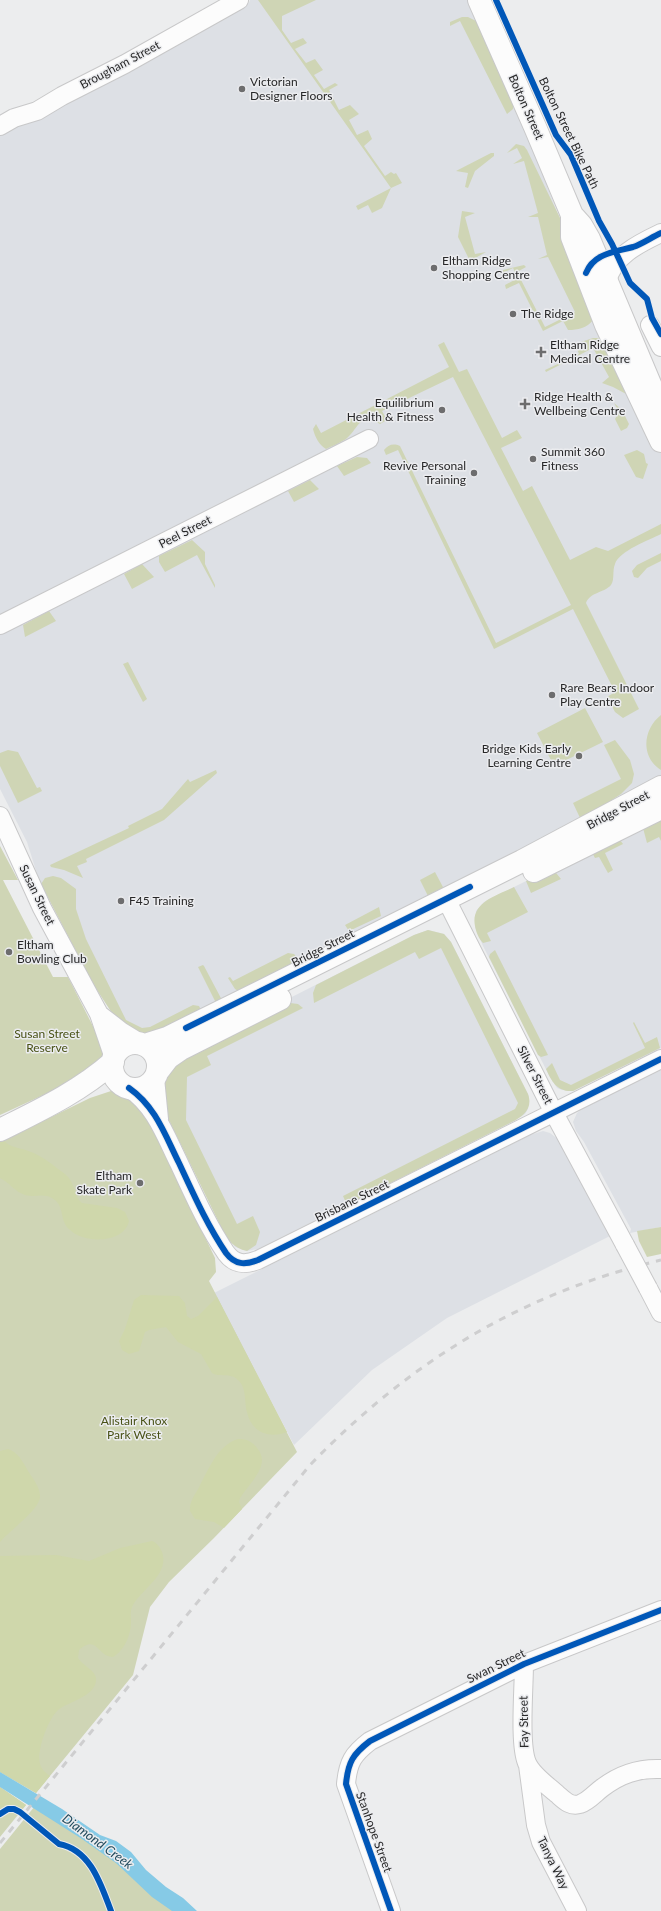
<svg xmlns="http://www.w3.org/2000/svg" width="661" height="1911" viewBox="0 0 661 1911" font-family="Lato,sans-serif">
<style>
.built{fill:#dde0e5}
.green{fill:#cfd5b5}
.forest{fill:#cfd7ab}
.water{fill:#86cae6}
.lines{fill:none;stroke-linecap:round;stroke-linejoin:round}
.minor-casing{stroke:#c8c8c9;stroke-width:20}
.major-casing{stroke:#c8c8c9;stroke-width:24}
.minor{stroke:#fcfcfc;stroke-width:18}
.major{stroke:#fcfcfc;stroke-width:22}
.rail{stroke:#cececf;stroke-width:3;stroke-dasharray:7 7;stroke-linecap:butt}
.minor-bridge-casing{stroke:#c8c8c9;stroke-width:20;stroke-linecap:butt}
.minor-bridge{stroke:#fcfcfc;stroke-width:18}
.cycleway-casing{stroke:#ebecef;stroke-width:8}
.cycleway{stroke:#0057b8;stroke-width:6}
.poi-dot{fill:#6d6d6e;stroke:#ebecef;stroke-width:1.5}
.labels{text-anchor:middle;stroke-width:3;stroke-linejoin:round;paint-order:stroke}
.street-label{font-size:12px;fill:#282829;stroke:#ebecef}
.poi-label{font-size:12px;fill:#282829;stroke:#ebecef;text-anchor:start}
.park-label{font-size:12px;fill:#495216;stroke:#ebecef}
.water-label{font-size:13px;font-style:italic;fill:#224c5e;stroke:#ebecef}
</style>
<rect width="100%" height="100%" fill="#ecedee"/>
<!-- built -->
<path class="built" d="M250 0H467L530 142 578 266 661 449V780L161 1035 118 1022 93 984 39 880 27 842 0 789V136L12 130 13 125 37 118 150 61 215 21 249 3Z
M661 814V1048L573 1091 562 1090 557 1088 550 1077 483 946 475 927 476 911 484 902Z
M428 930 444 934 451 942 528 1094 529 1098 528 1109 525 1114 512 1122 258 1249 247 1251 235 1247 222 1229 161 1083 282 1002 414 935Z
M661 1070V1227L630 1233 631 1229 584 1142 576 1131 573 1122 577 1113 582 1109Z
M543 1131 550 1133 559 1140 610 1236 447 1318 372 1370 294 1445 214 1293 530 1135Z"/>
<!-- green -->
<path class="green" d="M258 0H316L282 16V30L291 43 303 38 307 43 295 49 306 63 315 59 323 70 314 75 324 89 335 83 338 85 329 90 339 110 350 105 359 114 349 120 357 135 368 130 372 139 364 146 385 176 391 172 394 174 396 173 402 183 391 188 382 208 372 213 368 205 358 210 356 206 391 188Z
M462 17H468L476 21 513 104V109L507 114 460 21 450 26V22Z
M516 144 524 146 527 150 561 220 578 266 593 320C587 328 578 330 568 330L563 321 543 331 519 283 506 289 505 285 518 278 513 268 503 273V270L524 265 526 267 517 272 545 327 575 312 548 257 538 259 547 255 538 217H528L538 213 524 161 513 164 522 158 517 148 507 153Z
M491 153H494V156L475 171 468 188 465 187 468 173 456 171Z
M462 211 475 213 465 217 475 254 486 252 470 261 458 237Z
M593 338H602L628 395 613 387 602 383 609 377 593 348 546 372 545 370 579 354 575 344Z
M444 342 459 372 467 369 502 438 517 430 522 438 501 448 523 491 532 486 570 560 596 547 608 551 661 524V534C649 540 619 551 615 564 612 571 615 579 611 585 604 593 590 592 586 603L639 709 623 718 615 712 607 697 615 692 573 609 494 649 398 450 386 455 384 450C388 445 393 443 400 446L496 643 571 605 453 377 382 411 387 420 380 424C359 411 358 430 346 439 340 443 332 446 326 449 319 445 315 437 313 429L316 424 321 433 449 367 438 345Z
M614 403 622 410 629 424 627 428 621 431 615 419 619 412Z
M637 450 644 454 646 463 648 464 643 479 636 477 624 455Z
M357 457 367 458 371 463 344 476 337 466Z
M310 480 319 489 294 502 288 491Z
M192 540 205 552V564L215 585V588L197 555 165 572 159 562V556Z
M661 553V561L647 568 638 578 634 577 632 571 637 565Z
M142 564 154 577 132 589 124 574Z
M49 611 56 621 25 637 23 625Z
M128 662 147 699 143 702 123 664Z
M585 708 603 742 554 766 537 733Z
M661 715V770C640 757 643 729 661 715Z
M615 740 630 760 634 774 632 783 621 794 581 820 573 803 621 779 604 745Z
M8 750 18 752 37 788 40 787 42 791 18 803 0 766V753Z
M216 770 217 773 164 820 86 859 87 862 77 866 83 878 64 870 51 867 50 865 129 828 128 826 162 809 188 779 190 782Z
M661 814V841L659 837 647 843 643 828Z
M620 840 623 844 605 853 613 870 608 873 599 857 595 858 590 849Z
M0 846 18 880H3L53 977H68L101 1042 103 1058 63 1086 0 1115Z
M552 868 561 879 531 893 526 881Z
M435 872 444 889 430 900 420 880Z
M53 876 61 878 76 889V909L86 939 126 1020 142 1028 150 1027 193 1005 199 1006 202 1012 146 1037 118 1022 93 984 41 884 45 878Z
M514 887 528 912 487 933 491 941 483 943C479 939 476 932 475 926 470 902 498 895 514 887Z
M379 907 381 916 349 931 345 925Z
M428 930 444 934 451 942 528 1094C533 1108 524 1116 512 1122L347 1205 343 1196 515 1109 518 1103 441 948 419 959 415 952 314 1003 313 993 316 985 414 935Z
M495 950 548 1055 541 1057 538 1055 489 957 490 954Z
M288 953 294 954 300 961 243 994 235 989 228 978 230 977 233 981Z
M203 965 204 966 223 1002 216 1003 198 967Z
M282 1002 298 1004 303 1008 207 1056 211 1065 187 1077 186 1120 237 1224 253 1216 260 1232 256 1245 247 1251C233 1248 228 1240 222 1229L166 1114 161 1089 167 1067Z
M634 1022 645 1043 657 1037 660 1048 573 1091C557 1092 552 1082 546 1069L552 1063 560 1080 571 1085 645 1048 633 1023Z
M111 1091 125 1093 145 1112 215 1258 216 1272 209 1281 297 1452 214 1538 169 1582 150 1607 133 1675 36 1793 0 1772V1142L90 1098Z
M661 1227V1254L647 1257 639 1241 637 1231Z
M0 1787 26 1805 0 1837Z
M39 1801 189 1911H0V1849Z"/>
<!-- forest -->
<path class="forest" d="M3 1140C12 1149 20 1147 31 1152 44 1157 54 1166 65 1174 76 1183 73 1196 82 1203L117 1208 125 1212 129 1221C124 1244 83 1244 69 1229 60 1221 64 1207 55 1200 45 1192 36 1198 25 1195 15 1192 9 1182 0 1178V1142Z
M141 1295 179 1296 185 1303 187 1316 191 1319 198 1316 217 1297 287 1432C269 1439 251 1432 247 1412 244 1401 247 1388 238 1380 230 1372 220 1378 212 1373L201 1354 178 1342 166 1327 149 1330 145 1332 139 1351 129 1354 122 1350 119 1341 125 1329 134 1300Z
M238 1439C246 1439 252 1441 257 1448 272 1465 249 1483 240 1498L239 1502 242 1509 224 1528 214 1522 195 1519 190 1511C189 1500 197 1493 201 1483 210 1467 218 1445 238 1439Z
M8 1449C18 1452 23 1462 28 1471 33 1479 40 1487 40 1496 41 1509 9 1531 0 1542V1451Z
M152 1541C157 1543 160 1547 162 1552 170 1575 141 1589 132 1607 130 1612 131 1617 131 1622 131 1635 124 1651 113 1657 97 1657 98 1634 79 1650L78 1658C82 1665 95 1670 96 1678 98 1696 67 1702 58 1710 48 1719 36 1752 40 1764 41 1769 46 1773 50 1776L36 1793 0 1772V1556L56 1555 89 1561 120 1548Z
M0 1787 26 1805 20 1812 14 1813 0 1810Z"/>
<!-- water -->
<path class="water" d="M0 1772 62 1809 100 1835 116 1841 131 1852 146 1870 166 1887 183 1898 197 1911H172L152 1897 116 1863 82 1839 0 1787Z"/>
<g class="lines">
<defs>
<path id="minor" d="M0 126 14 118 37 111 62 96 125 64 239 0
M607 282C612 256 640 243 661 233
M650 325 661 347
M0 625 369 439
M0 816 42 908 99 1014 114 1058
M446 899 554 1113 625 1245
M100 1015 122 1032 140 1043
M155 1078 159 1119
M129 1088C156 1107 165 1135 179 1163 193 1193 207 1225 226 1253 235 1265 245 1265 258 1260L661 1059
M648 1288 661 1313
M524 1664C524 1688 519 1744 527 1763 532 1775 547 1785 557 1794 564 1800 570 1807 580 1804 589 1801 595 1793 602 1788 620 1774 638 1768 661 1769
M528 1765 536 1825 541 1842 577 1911
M391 1911 346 1784C348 1762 353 1754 370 1741L524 1664 661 1610"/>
<path id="major" d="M479 0 535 127 572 215 581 225 589 239 661 410
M572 215V237L606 325 661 441
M534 871 661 808
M112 1066a23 23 0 1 1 46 0a23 23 0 1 1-46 0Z
M145 1045 167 1038 260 992 522 861 661 787
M158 1071 168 1058 181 1049 280 999
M0 1130C40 1110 79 1092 113 1062"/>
</defs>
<!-- minor casing -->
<use href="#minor" class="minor-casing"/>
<!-- major casing -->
<use href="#major" class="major-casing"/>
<!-- minor -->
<use href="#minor" class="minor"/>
<!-- major -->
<use href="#major" class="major"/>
<!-- rail -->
<path class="rail" d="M0 1843 310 1465C411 1361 520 1294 661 1260"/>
<defs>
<path id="minor-bridge" d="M625 1245 648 1288"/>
</defs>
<!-- minor-bridge casing -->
<use href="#minor-bridge" class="minor-bridge-casing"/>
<!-- minor-bridge -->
<use href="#minor-bridge" class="minor-bridge"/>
<defs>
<path id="cycleway" d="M496 0 556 135 571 155 599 221 612 244 630 283 647 299 652 318 661 334
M586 273C594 253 615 252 633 247 642 244 652 237 661 233
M186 1028 470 887
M129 1088C156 1107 165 1135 179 1163 193 1193 207 1225 226 1253 235 1265 245 1265 258 1260L661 1059
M0 1814 8 1809H14L20 1812 59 1844C91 1850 101 1885 111 1911
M391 1911 346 1784C348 1762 353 1754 370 1741L524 1664 661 1610"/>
</defs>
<!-- cycleway casing -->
<use href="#cycleway" class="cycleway-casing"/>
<!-- cycleway -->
<use href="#cycleway" class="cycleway"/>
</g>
<!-- markers -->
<g class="poi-dot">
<circle cx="242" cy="89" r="4"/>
<circle cx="434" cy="268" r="4"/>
<circle cx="513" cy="314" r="4"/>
<path d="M539 346h4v4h4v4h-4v4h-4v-4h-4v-4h4z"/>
<path d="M523 398h4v4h4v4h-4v4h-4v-4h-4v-4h4z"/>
<circle cx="442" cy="410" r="4"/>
<circle cx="533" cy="459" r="4"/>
<circle cx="474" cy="473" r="4"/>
<circle cx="552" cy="695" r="4"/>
<circle cx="579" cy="756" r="4"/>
<circle cx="121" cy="901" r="4"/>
<circle cx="9" cy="952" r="4"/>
<circle cx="140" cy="1183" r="4"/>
</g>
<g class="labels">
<!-- street labels -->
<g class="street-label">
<text transform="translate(120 65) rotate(-28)" y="4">Brougham Street</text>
<text transform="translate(526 107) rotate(66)" y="4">Bolton Street</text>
<text transform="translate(569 133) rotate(64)" y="4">Bolton Street Bike Path</text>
<text transform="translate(185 532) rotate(-27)" y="4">Peel Street</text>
<text transform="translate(618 810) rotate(-28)" y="4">Bridge Street</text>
<text transform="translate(37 895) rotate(64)" y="4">Susan Street</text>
<text transform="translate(323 948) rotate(-27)" y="4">Bridge Street</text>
<text transform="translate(535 1075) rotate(63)" y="4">Silver Street</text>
<text transform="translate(352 1201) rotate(-26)" y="4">Brisbane Street</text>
<text transform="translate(496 1666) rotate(-26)" y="4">Swan Street</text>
<text transform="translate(524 1722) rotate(-91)" y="4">Fay Street</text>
<text transform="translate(374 1832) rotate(70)" y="4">Stanhope Street</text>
<text transform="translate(553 1863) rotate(64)" y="4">Tanya Way</text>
</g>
<!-- poi labels -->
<g class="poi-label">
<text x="250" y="86">Victorian<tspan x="250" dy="14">Designer Floors</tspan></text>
<text x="442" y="265">Eltham Ridge<tspan x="442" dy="14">Shopping Centre</tspan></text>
<text x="521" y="318">The Ridge</text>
<text x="550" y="349">Eltham Ridge<tspan x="550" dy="14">Medical Centre</tspan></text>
<text x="534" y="401">Ridge Health &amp;<tspan x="534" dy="14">Wellbeing Centre</tspan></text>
<text x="434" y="407" text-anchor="end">Equilibrium<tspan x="434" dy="14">Health &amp; Fitness</tspan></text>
<text x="541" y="456">Summit 360<tspan x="541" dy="14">Fitness</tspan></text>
<text x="466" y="470" text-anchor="end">Revive Personal<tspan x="466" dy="14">Training</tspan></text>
<text x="560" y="692">Rare Bears Indoor<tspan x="560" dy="14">Play Centre</tspan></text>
<text x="571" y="753" text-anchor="end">Bridge Kids Early<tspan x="571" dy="14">Learning Centre</tspan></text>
<text x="129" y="905">F45 Training</text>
<text x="17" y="949">Eltham<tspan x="17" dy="14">Bowling Club</tspan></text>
<text x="132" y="1180" text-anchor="end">Eltham<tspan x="132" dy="14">Skate Park</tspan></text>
</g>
<!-- park labels -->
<g class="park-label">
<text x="47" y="1038">Susan Street<tspan x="47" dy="14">Reserve</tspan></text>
<text x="134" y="1425">Alistair Knox<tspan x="134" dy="14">Park West</tspan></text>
</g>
<!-- water labels -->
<g class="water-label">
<text transform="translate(98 1841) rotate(36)" y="5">Diamond Creek</text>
</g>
</g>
</svg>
